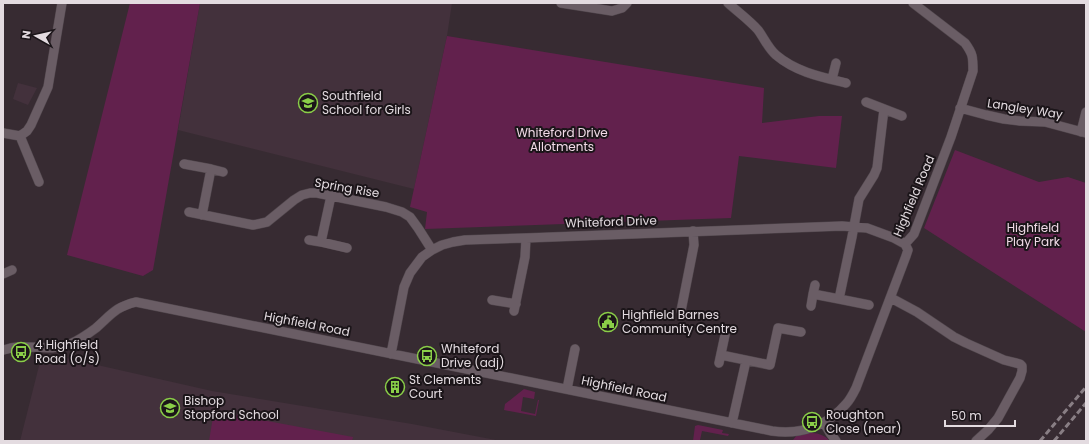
<svg xmlns="http://www.w3.org/2000/svg" width="1089" height="444" viewBox="0 0 1089 444" font-family="Poppins,sans-serif">
<style>
.built{fill:#43313c}
.green{fill:#62214d}
.lines{fill:none;stroke-linecap:round;stroke-linejoin:round}
.minor-casing{stroke:#51474d;stroke-width:10}
.minor{stroke:#6a5d65;stroke-width:9}
.rail{stroke:#887e84;stroke-width:3;stroke-dasharray:6 3;stroke-linecap:butt}
.labels{text-anchor:middle;stroke-width:4;stroke-linejoin:round;paint-order:stroke}
.poi-label{font-size:12px;fill:#e3dbe0;stroke:#1b1519;text-anchor:start}
.street-label{font-size:12px;fill:#e3dbe0;stroke:#1b1519}
.park-label{font-size:12px;fill:#f1dae7;stroke:#1b1519}
</style>
<rect width="100%" height="100%" fill="#372b32"/>
<!-- built -->
<path class="built" d="M200 3H452L447 36 414 189 178 130Z
M18 83 37 88 28 105 13 99Z
M62 357 212 391 412 424 501 441H20L41 358Z"/>
<!-- green -->
<path class="green" d="M130 3H200L153 270 143 276 67 255Z
M447 36 764 88 762 123 819 116H842L836 168 739 156 731 218 425 229 427 212 410 207Z
M955 150 1039 182 1068 177 1086 183V332L924 228Z
M524 389 535 392 534 399 523 397 521 411 535 414 538 400H539L536 416 504 410 505 404Z
M214 411 353 437 352 441H209Z
M698 425 723 430 722 433 729 434 728 436 702 431 700 440 706 441H693L695 426Z
M810 433C817 433 822 434 828 439V441L793 440 797 435Z"/>
<g class="lines">
<defs>
<path id="minor" d="M561 3 612 11 622 8 627 3
M728 3C738 12 749 20 758 30 764 38 768 48 776 55 796 72 821 77 846 83
M832 79 836 63
M866 102 902 116
M960 108 986 115 1004 119 1020 121 1045 122 1086 133
M1081 132 1086 112
M3 133 20 136
M20 136 27 131 31 125 48 87 62 3
M20 136 39 182
M184 164 211 169 202 215
M211 169 223 172
M331 196 321 242 347 248
M189 212 253 225 267 222 294 200 302 195 310 193H317L386 207 402 212 410 217 418 228 432 250
M309 240 321 242
M905 244 914 234 951 137 973 71C973 57 973 54 965 43L913 3
M3 274 12 270
M815 285 813 294 839 299
M891 298 917 312 954 337 966 343 1004 360 1020 364 1022 366V371L1020 378 998 418 988 430 976 441
M492 300 516 304
M869 305 839 299 852 237 854 226 859 199 874 175 877 168 884 109
M811 306 813 294
M514 311 525 257 526 238
M681 311 694 245 693 231
M3 350C8 349 13 347 18 347 36 346 52 351 70 344 79 340 88 334 96 328 111 315 115 307 136 302L772 431C801 435 827 426 846 404 850 400 853 394 856 388L906 256 908 250 905 244
M391 354 404 287 410 273 422 257 432 250 442 245 453 242 465 240 526 238 842 226 867 228 894 238 905 244
M721 355 770 365 778 328 801 332
M719 363 725 335
M567 389 575 349
M732 423 746 361
M824 423 830 433 836 441"/>
</defs>
<!-- minor casing -->
<use href="#minor" class="minor-casing"/>
<!-- minor -->
<use href="#minor" class="minor"/>
<!-- rail -->
<path class="rail" d="M1040 441 1086 387
M1054 441 1086 403"/>
</g>
<!-- icons -->
<defs>
<symbol id="school-ring" viewBox="-11 -11 22 22"><circle r="9.5" fill="#1b1519" stroke="#8ace48" stroke-width="1.5"/><path d="M0-5L7-2L0 1L-7-2ZM-4 1L0 2.5L4 1V4Q0 6-4 4Z" fill="#8ace48"/></symbol>
<symbol id="civic-ring" viewBox="-11 -11 22 22"><circle r="9.5" fill="#1b1519" stroke="#8ace48" stroke-width="1.5"/><path d="M-.6-6.5H3V-4.5H.6V-3L4-1V1h2V6H-6V1h2V-1L-.6-3ZM-1.2 2.5V6h2.4V2.5Z" fill="#8ace48"/></symbol>
<symbol id="bus-ring" viewBox="-11 -11 22 22"><circle r="9.5" fill="#1b1519" stroke="#8ace48" stroke-width="1.5"/><path d="M-5-6H5V4H4V6H2V4H-2V6H-4V4H-5ZM-3.5-4V0h7V-4ZM-3.5 1.2v1.5H-2V1.2ZM2 1.2v1.5H3.5V1.2Z" fill="#8ace48"/></symbol>
<symbol id="building-ring" viewBox="-11 -11 22 22"><circle r="9.5" fill="#1b1519" stroke="#8ace48" stroke-width="1.5"/><path d="M-4-6H4V6H1V3H-1V6H-4ZM-2.5-4.3h1.7v1.8h-1.7ZM.8-4.3h1.7v1.8H.8ZM-2.5-1h1.7V.8h-1.7ZM.8-1h1.7V.8H.8Z" fill="#8ace48"/></symbol>
</defs>
<g fill-rule="evenodd">
<use href="#school-ring" x="297" y="92" width="22" height="22"/>
<use href="#civic-ring" x="597" y="311" width="22" height="22"/>
<use href="#bus-ring" x="10" y="341" width="22" height="22"/>
<use href="#bus-ring" x="416" y="345" width="22" height="22"/>
<use href="#building-ring" x="384" y="376" width="22" height="22"/>
<use href="#school-ring" x="159" y="397" width="22" height="22"/>
<use href="#bus-ring" x="801" y="411" width="22" height="22"/>
</g>
<g class="labels">
<!-- poi labels -->
<g class="poi-label">
<text x="322" y="100">Southfield<tspan x="322" dy="14">School for Girls</tspan></text>
<text x="622" y="319">Highfield Barnes<tspan x="622" dy="14">Community Centre</tspan></text>
<text x="35" y="349">4 Highfield<tspan x="35" dy="14">Road (o/s)</tspan></text>
<text x="441" y="353">Whiteford<tspan x="441" dy="14">Drive (adj)</tspan></text>
<text x="409" y="384">St Clements<tspan x="409" dy="14">Court</tspan></text>
<text x="184" y="405">Bishop<tspan x="184" dy="14">Stopford School</tspan></text>
<text x="826" y="419">Roughton<tspan x="826" dy="14">Close (near)</tspan></text>
</g>
<!-- street labels -->
<g class="street-label">
<text transform="translate(1025 109) rotate(9)" y="4">Langley Way</text>
<text transform="translate(347 188) rotate(10)" y="4">Spring Rise</text>
<text transform="translate(914 196) rotate(-67)" y="4">Highfield Road</text>
<text transform="translate(611 222) rotate(-2)" y="4">Whiteford Drive</text>
<text transform="translate(307 324) rotate(11)" y="4">Highfield Road</text>
<text transform="translate(624 389) rotate(12)" y="4">Highfield Road</text>
</g>
<!-- park labels -->
<g class="park-label">
<text x="562" y="137">Whiteford Drive<tspan x="562" dy="14">Allotments</tspan></text>
<text x="1033" y="232">Highfield<tspan x="1033" dy="14">Play Park</tspan></text>
</g>
</g>
<!-- border -->
<rect width="1089" height="444" fill="none" stroke="#e3dbe0" stroke-width="8"/>
<!-- north arrow -->
<g transform="translate(36 36) rotate(278)" stroke="#1b1519" stroke-width="3" paint-order="stroke">
<path d="M0-3L7 15L0 10L-7 15Z" fill="#e3dbe0"/>
<text y="-6" font-size="11" font-weight="bold" text-anchor="middle" fill="#e3dbe0">N</text>
</g>
<!-- scale -->
<path d="M945 420v6h70v-6" fill="none" stroke="#e3dbe0" stroke-width="2"/>
<text x="951" y="420" font-size="12" fill="#e3dbe0" stroke="#1b1519" stroke-width="3" paint-order="stroke">50 m</text>
</svg>
